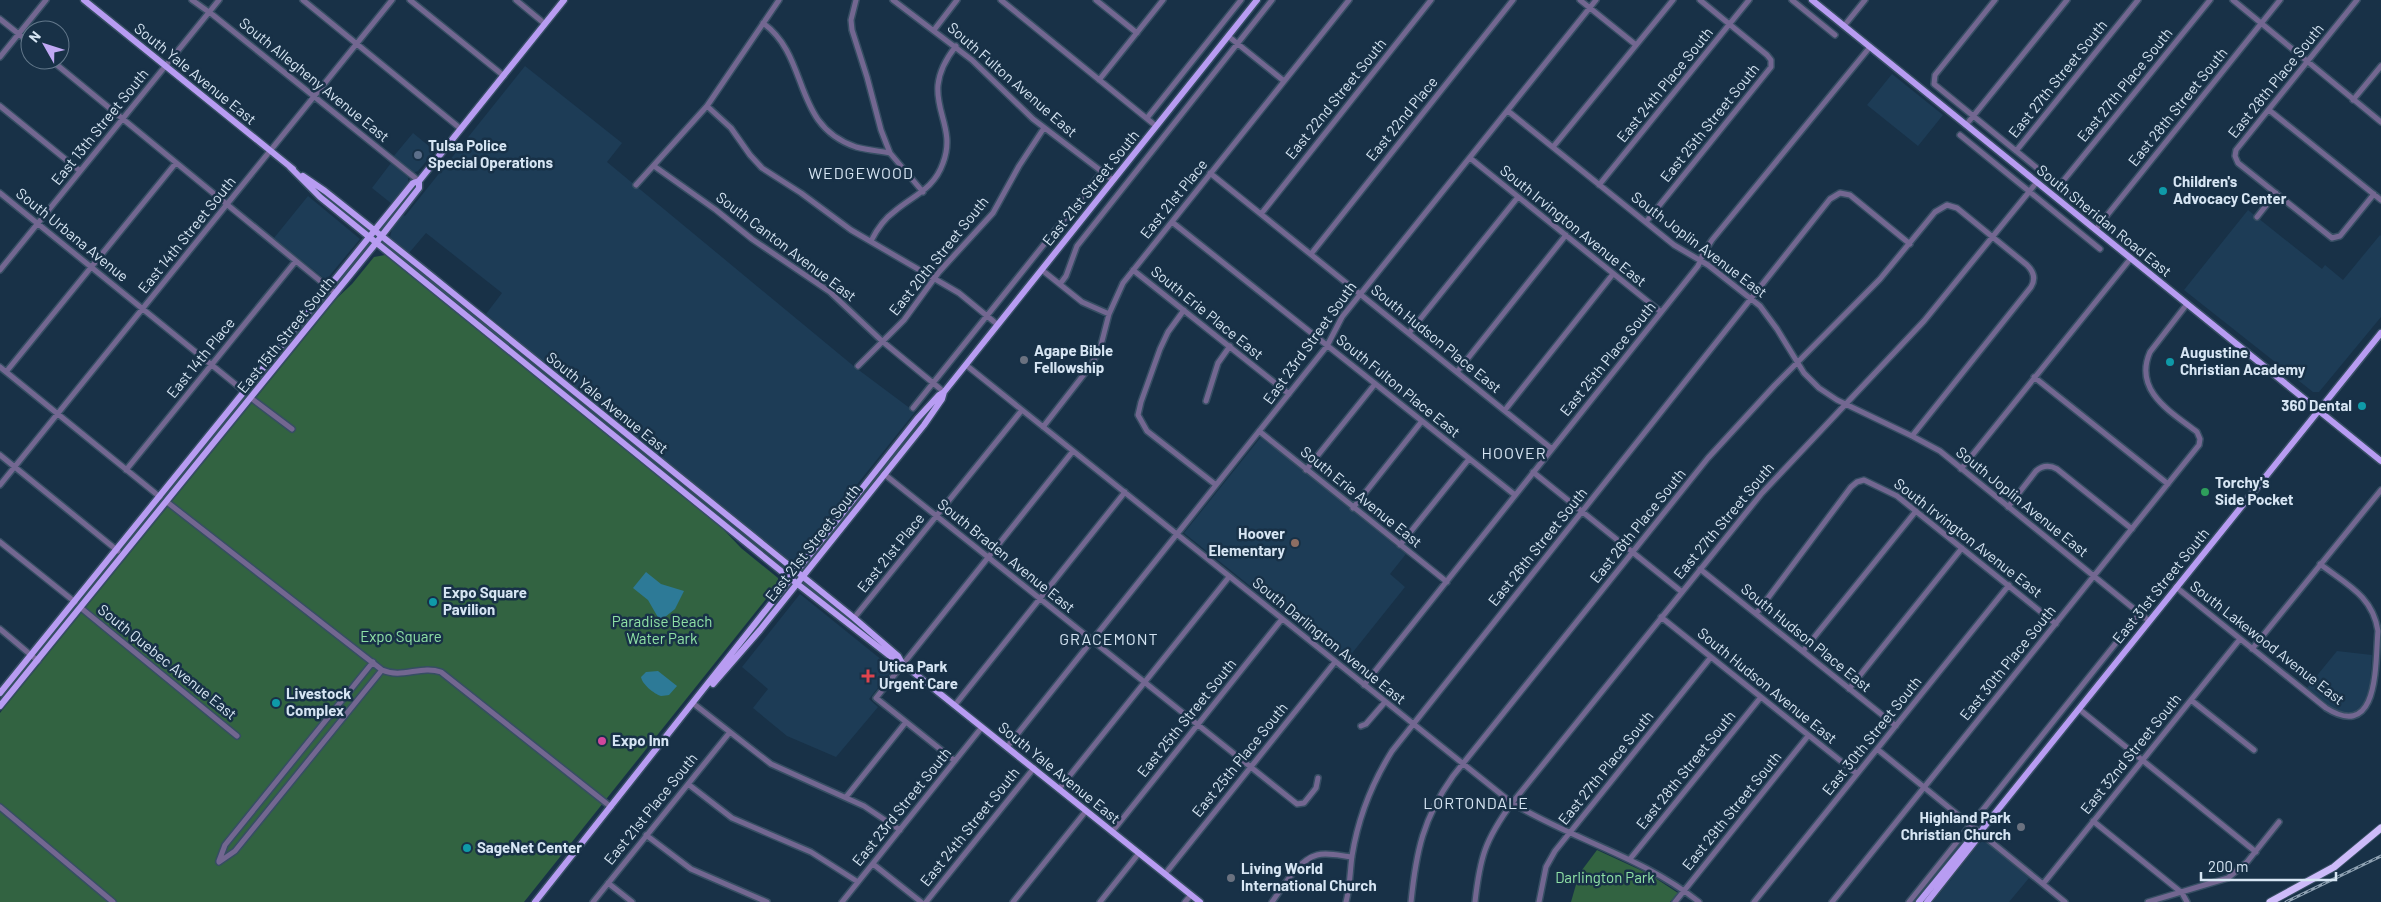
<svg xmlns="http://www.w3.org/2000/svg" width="2381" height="902" viewBox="0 0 2381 902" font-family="Barlow,sans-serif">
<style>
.built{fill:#1d3c56}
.green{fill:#326341}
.water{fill:#2d7a97}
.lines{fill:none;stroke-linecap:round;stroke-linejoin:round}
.minor-casing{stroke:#364e63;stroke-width:8}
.major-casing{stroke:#364e63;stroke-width:9}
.highway-casing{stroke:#364e63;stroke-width:9}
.minor{stroke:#736791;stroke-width:5}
.major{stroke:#b89cf2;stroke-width:6}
.highway{stroke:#cdbbf9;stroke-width:7}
.rail-casing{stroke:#8ea1b2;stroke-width:3}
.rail{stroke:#183147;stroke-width:1;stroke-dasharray:4;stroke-linecap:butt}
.service-dot{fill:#5c6f8a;stroke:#183147;stroke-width:2}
.culture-dot{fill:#0f9aa8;stroke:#183147;stroke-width:2}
.worship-dot{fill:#6b7280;stroke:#183147;stroke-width:2}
.leisure-dot{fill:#2e9e5b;stroke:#183147;stroke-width:2}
.education-dot{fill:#8d6e63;stroke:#183147;stroke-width:2}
.health-dot{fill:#e0444e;stroke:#183147;stroke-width:2}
.hotel-dot{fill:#d1479c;stroke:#183147;stroke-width:2}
.labels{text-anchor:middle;stroke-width:5;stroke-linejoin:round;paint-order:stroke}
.street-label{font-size:15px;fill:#d6e5f3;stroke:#183147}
.poi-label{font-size:15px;font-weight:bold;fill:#d6e5f3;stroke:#183147;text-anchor:start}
.park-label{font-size:15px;fill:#8fe1a6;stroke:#183147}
.neighbourhood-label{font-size:16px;letter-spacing:1px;fill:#d6e5f3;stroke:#183147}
</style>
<rect width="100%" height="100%" fill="#183147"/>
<!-- built -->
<path class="built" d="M525 66 622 143 607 162 856 368 915 412 795 562 788 561 486 314 502 293 426 233 409 253 390 237 392 229 403 215 405 216Z
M1892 74 1943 115 1918 146 1867 105Z
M413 133 435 151 418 171 413 173 393 157Z
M391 163 408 177V184L392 204 372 188Z
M308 196 360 239 326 280 274 238Z
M2248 210 2322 269 2325 265 2343 280 2380 235 2381 236V317L2319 392H2313L2184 290Z
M1261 437 1406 554 1390 574 1405 587 1345 662 1184 533Z
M800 594 893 669 869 699 878 707 836 757 787 736 753 708 768 689 742 667Z
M2337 651 2372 655 2369 696 2362 707 2351 714 2335 712 2306 689Z
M1983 839 2029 878 2009 902H1933Z"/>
<!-- green -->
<path class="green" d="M385 255 723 529 741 548 778 578V584L524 902H0V713L337 298 352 284 374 257Z
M1597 850 1649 874 1678 893 1670 902H1571L1579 874Z"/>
<!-- water -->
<path class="water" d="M646 572 661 584 684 591 675 609 660 621 648 600 633 588Z
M658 671 677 686 669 695C667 695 664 696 661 696 654 694 642 684 641 677L646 672Z"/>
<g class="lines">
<defs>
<path id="minor" d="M192 0 213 15 419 181
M303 0 461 129
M410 0 504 76
M516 0 545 24
M856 0 851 20 852 30 867 77 881 130 890 153 923 192
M893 0 972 60 1033 119 1113 180
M1001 0 1156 126
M1096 0 1137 33
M1580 0 1636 45
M1792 0 1835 35
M1995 0 1935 75 1934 84 2102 221
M2233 0 2381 122
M2357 0 2236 150 2235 156 2238 163 2332 238 2340 236 2374 194
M0 19 30 43
M763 23C811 58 791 125 856 147 867 150 879 151 890 153
M1844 26 1865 0
M934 30 957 0
M1228 36 1284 81
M0 57 46 0
M51 60 335 293
M1099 80 1163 0
M2353 100 2381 66
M0 106 80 171
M707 106 731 128 750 155 762 168 801 193 851 230 959 293 998 325
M2269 110 2381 200
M1508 111 1674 245 1708 265 1760 306 1777 329 1804 373 1819 388 1837 400 1912 436 1940 451 2149 621
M1147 118 1241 0
M1966 125 2067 0
M1960 135 2100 249
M1553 147 1673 0
M2016 151 2138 0
M1470 158 1661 312
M654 166 716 210 752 239 830 292 882 341 944 392
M1210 173 1552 449
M636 185 707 106 779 0
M1599 185 1749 0
M2059 186 2210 0
M0 193 245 392
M1261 214 1431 0
M2257 217 2276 193
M1172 222 1515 495
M1646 222 1771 67V60L1767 55 1700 0
M2096 229 2280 0
M871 241C877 229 884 219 895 211 914 195 934 189 943 163 960 119 914 99 956 46
M1311 254 1513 0
M0 270 219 0
M1042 270 1082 302 1109 314
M1133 270 1289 394
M1060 284 1066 276 1077 246 1272 0
M1184 310 1168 332 1160 349 1141 402 1138 415 1147 431 1216 485
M1409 333 1518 197
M966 365 1512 803C1573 840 1643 857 1699 902
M858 366 904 320 939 272 993 213 1019 166 1044 128
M0 367 160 497
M6 372 175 164
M1457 372 1566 235
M2034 377 2168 484
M251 398 292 429
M1206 401 1218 363 1230 346
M913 408 1102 172
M1505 410 1613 274
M1043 427 1092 364 1101 345 1109 314 1123 283 1349 0
M1259 431 1447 582
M0 455 118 551
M1961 469 2131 258
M126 470 295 262
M1306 470 1375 384
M1533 472 1682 592
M884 474 1297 804 1304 803 1316 788 1318 778
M0 485 392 0
M167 502 382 670C402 679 421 665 441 672L611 807
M2008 507 2036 471C2043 465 2050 465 2057 469L2132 529
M1353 508 1422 421
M0 542 75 602
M1400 545 1469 459
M1700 569 1896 726
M2176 587 2326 708C2380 742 2375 662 2378 631 2373 596 2346 584 2320 564
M81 608 237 736
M1756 614 1851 487 1857 482 1864 480 1897 496 2056 624
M1661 617 1857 774
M854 618 1022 410
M0 629 38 661
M2252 649 2381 490
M1803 651 1916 511
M1364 685 1698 266 1703 254 1712 240 1870 47
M1849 689 1962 548
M2191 700 2254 750
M694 704 771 764 864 806 900 830
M955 705 1125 492
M2079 709 2256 852
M1361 726 1366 724 1385 702
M1007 747 1327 346 1342 317 1596 0
M1877 749 2065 902
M955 761 876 698 1073 451
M688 784 732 818 811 852 858 882
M1059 789 1229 577
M846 797 906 722
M0 807 113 902
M2093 821 2182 893 2187 902
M1112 832 1282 619
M646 835 691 869 767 902
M1630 859 1761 697
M219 861 225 845 373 662
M219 862 235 851 382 670
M873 864 921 902
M1165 874 1335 662
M608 883 632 902
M2043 884 2240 639
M593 902 730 732
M842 902 982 727
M926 902 1034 768
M1013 902 1086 811
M1100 902 1139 853
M1185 902 1191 895
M1272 902C1283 887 1298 860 1317 855 1328 852 1341 856 1352 857
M1346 902C1350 887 1350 871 1352 856 1358 818 1372 783 1392 751L1830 199 1840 193 1850 195 1910 244
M1411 902C1416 852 1423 818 1453 776L1708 458 1775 385 1880 279 1935 212 1947 205 1957 208 2027 265C2034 272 2036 279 2031 287L1912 436
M1475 902C1480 857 1485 840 1512 803L1762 493 1924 321 2037 182
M1539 902 1546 867 1555 851 1711 657
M1675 902 1808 736
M1754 902 2009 585
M1832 902 2199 445 2200 439 2197 432C2171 412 2133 391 2150 352L2187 304
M1909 902 2140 613
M2148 902 2228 878 2247 862 2279 822"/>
<path id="major" d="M84 0 293 169
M1812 0 2381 461
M290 167 320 197 786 575 895 660 903 664 1200 902
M303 176 325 191 423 269 854 618 898 656 902 663
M713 684 760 630 924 425 942 399 944 392
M0 693 413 183 419 181 564 0
M0 706 376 243 419 188V181
M535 902 917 419 939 395 944 392 1257 0
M1919 902 1973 836 1979 832
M1927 902 1977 839 1984 827 2381 333"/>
<path id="highway" d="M2270 902 2334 867 2381 828"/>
</defs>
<!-- minor casing -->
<use href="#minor" class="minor-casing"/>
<!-- major casing -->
<use href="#major" class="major-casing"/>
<!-- highway casing -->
<use href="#highway" class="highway-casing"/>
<!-- minor -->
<use href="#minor" class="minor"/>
<!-- major -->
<use href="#major" class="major"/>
<!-- highway -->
<use href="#highway" class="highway"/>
<defs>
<path id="rail" d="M2286 902 2381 856"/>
</defs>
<!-- rail casing -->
<use href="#rail" class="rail-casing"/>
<!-- rail -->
<use href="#rail" class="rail"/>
</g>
<!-- markers -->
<circle class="service-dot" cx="418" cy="155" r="5"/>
<g class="culture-dot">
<circle cx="2163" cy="191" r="5"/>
<circle cx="2170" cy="362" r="5"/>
<circle cx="2362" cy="406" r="5"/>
<circle cx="433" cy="602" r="5"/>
<circle cx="276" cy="703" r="5"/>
<circle cx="467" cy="848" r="5"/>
</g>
<g class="worship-dot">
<circle cx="1024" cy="360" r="5"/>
<circle cx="2021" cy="827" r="5"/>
<circle cx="1231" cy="878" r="5"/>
</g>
<circle class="leisure-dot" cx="2205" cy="492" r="5"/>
<circle class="education-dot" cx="1295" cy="543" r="5"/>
<path class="health-dot" d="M865.5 668.5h5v5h5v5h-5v5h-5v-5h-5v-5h5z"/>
<circle class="hotel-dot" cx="602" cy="741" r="5"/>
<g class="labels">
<!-- street labels -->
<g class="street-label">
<text transform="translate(195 74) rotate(39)" y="5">South Yale Avenue East</text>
<text transform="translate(2058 79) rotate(-51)" y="5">East 27th Street South</text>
<text transform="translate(314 80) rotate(39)" y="5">South Allegheny Avenue East</text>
<text transform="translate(1012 80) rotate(41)" y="5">South Fulton Avenue East</text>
<text transform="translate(2276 81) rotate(-51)" y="5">East 28th Place South</text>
<text transform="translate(1665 85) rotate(-51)" y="5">East 24th Place South</text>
<text transform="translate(2125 85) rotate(-51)" y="5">East 27th Place South</text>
<text transform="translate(1336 99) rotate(-51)" y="5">East 22nd Street South</text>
<text transform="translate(2178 107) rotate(-51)" y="5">East 28th Street South</text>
<text transform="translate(1402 119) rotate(-51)" y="5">East 22nd Place</text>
<text transform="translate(1710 123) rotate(-51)" y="5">East 25th Street South</text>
<text transform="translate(100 127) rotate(-51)" y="5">East 13th Street South</text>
<text transform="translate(1091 188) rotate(-51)" y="5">East 21st Street South</text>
<text transform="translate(1174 199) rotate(-51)" y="5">East 21st Place</text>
<text transform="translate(2104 221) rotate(39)" y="5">South Sheridan Road East</text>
<text transform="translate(1573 226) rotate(39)" y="5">South Irvington Avenue East</text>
<text transform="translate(72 235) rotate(39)" y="5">South Urbana Avenue</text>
<text transform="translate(187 235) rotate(-51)" y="5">East 14th Street South</text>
<text transform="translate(1699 245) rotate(37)" y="5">South Joplin Avenue East</text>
<text transform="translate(786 247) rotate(37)" y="5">South Canton Avenue East</text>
<text transform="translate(939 256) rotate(-51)" y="5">East 20th Street South</text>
<text transform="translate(1207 313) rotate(39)" y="5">South Erie Place East</text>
<text transform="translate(286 335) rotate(-51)" y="5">East 15th Street South</text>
<text transform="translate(1436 339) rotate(39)" y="5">South Hudson Place East</text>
<text transform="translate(1310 343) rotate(-54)" y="5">East 23rd Street South</text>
<text transform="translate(201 358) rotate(-51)" y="5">East 14th Place</text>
<text transform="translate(1608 359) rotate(-51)" y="5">East 25th Place South</text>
<text transform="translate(1398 386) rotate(39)" y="5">South Fulton Place East</text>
<text transform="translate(607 403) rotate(39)" y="5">South Yale Avenue East</text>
<text transform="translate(1361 497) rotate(39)" y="5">South Erie Avenue East</text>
<text transform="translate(2022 502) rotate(39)" y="5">South Joplin Avenue East</text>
<text transform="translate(1724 521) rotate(-50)" y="5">East 27th Street South</text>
<text transform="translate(1638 526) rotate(-51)" y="5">East 26th Place South</text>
<text transform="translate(1968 538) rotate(38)" y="5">South Irvington Avenue East</text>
<text transform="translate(813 543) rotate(-52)" y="5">East 21st Street South</text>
<text transform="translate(1538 547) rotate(-51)" y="5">East 26th Street South</text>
<text transform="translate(891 553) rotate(-51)" y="5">East 21st Place</text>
<text transform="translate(1006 556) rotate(39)" y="5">South Braden Avenue East</text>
<text transform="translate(2161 586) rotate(-51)" y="5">East 31st Street South</text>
<text transform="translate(1806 638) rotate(39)" y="5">South Hudson Place East</text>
<text transform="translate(1329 641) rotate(39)" y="5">South Darlington Avenue East</text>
<text transform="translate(2267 643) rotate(38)" y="5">South Lakewood Avenue East</text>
<text transform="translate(167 662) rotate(39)" y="5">South Quebec Avenue East</text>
<text transform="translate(2008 663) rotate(-51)" y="5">East 30th Place South</text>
<text transform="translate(1767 686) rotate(39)" y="5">South Hudson Avenue East</text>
<text transform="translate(1187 718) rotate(-51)" y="5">East 25th Street South</text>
<text transform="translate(1872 736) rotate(-51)" y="5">East 30th Street South</text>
<text transform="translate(2131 754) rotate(-51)" y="5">East 32nd Street South</text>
<text transform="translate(1240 760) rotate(-51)" y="5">East 25th Place South</text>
<text transform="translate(1606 768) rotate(-51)" y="5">East 27th Place South</text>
<text transform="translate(1686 770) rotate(-51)" y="5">East 28th Street South</text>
<text transform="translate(1059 773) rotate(39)" y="5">South Yale Avenue East</text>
<text transform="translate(902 807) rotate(-51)" y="5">East 23rd Street South</text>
<text transform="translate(651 809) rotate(-51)" y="5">East 21st Place South</text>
<text transform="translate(1732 811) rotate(-51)" y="5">East 29th Street South</text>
<text transform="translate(970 827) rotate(-51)" y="5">East 24th Street South</text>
</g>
<!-- poi labels -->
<g class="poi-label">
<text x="428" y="151">Tulsa Police<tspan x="428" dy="17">Special Operations</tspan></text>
<text x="2173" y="187">Children's<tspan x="2173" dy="17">Advocacy Center</tspan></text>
<text x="1034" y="356">Agape Bible<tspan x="1034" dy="17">Fellowship</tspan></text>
<text x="2180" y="358">Augustine<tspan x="2180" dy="17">Christian Academy</tspan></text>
<text x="2352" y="411" text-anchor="end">360 Dental</text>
<text x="2215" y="488">Torchy's<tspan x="2215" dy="17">Side Pocket</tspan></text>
<text x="1285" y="539" text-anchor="end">Hoover<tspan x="1285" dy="17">Elementary</tspan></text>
<text x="443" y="598">Expo Square<tspan x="443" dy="17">Pavilion</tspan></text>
<text x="879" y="672">Utica Park<tspan x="879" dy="17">Urgent Care</tspan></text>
<text x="286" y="699">Livestock<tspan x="286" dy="17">Complex</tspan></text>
<text x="612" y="746">Expo Inn</text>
<text x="2011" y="823" text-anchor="end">Highland Park<tspan x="2011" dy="17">Christian Church</tspan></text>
<text x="477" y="853">SageNet Center</text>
<text x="1241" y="874">Living World<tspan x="1241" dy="17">International Church</tspan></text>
</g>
<!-- park labels -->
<g class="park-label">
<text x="662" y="627">Paradise Beach<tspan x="662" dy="17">Water Park</tspan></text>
<text x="401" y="642">Expo Square</text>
<text x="1605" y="883">Darlington Park</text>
</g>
<!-- neighbourhood labels -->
<g class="neighbourhood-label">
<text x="861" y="179">WEDGEWOOD</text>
<text x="1514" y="459">HOOVER</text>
<text x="1109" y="645">GRACEMONT</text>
<text x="1476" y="809">LORTONDALE</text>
</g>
</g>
<!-- north arrow -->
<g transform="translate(45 45) rotate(309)"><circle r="24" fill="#183147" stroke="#64798c"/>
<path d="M0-4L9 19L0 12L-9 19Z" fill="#c0a8f4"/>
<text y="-8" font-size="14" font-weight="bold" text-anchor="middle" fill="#d6e5f3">N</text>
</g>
<!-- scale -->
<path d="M2201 872v8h135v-8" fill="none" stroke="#d6e5f3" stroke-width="2.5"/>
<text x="2208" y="872" font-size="15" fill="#d6e5f3" stroke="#183147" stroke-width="4" paint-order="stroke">200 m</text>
</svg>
